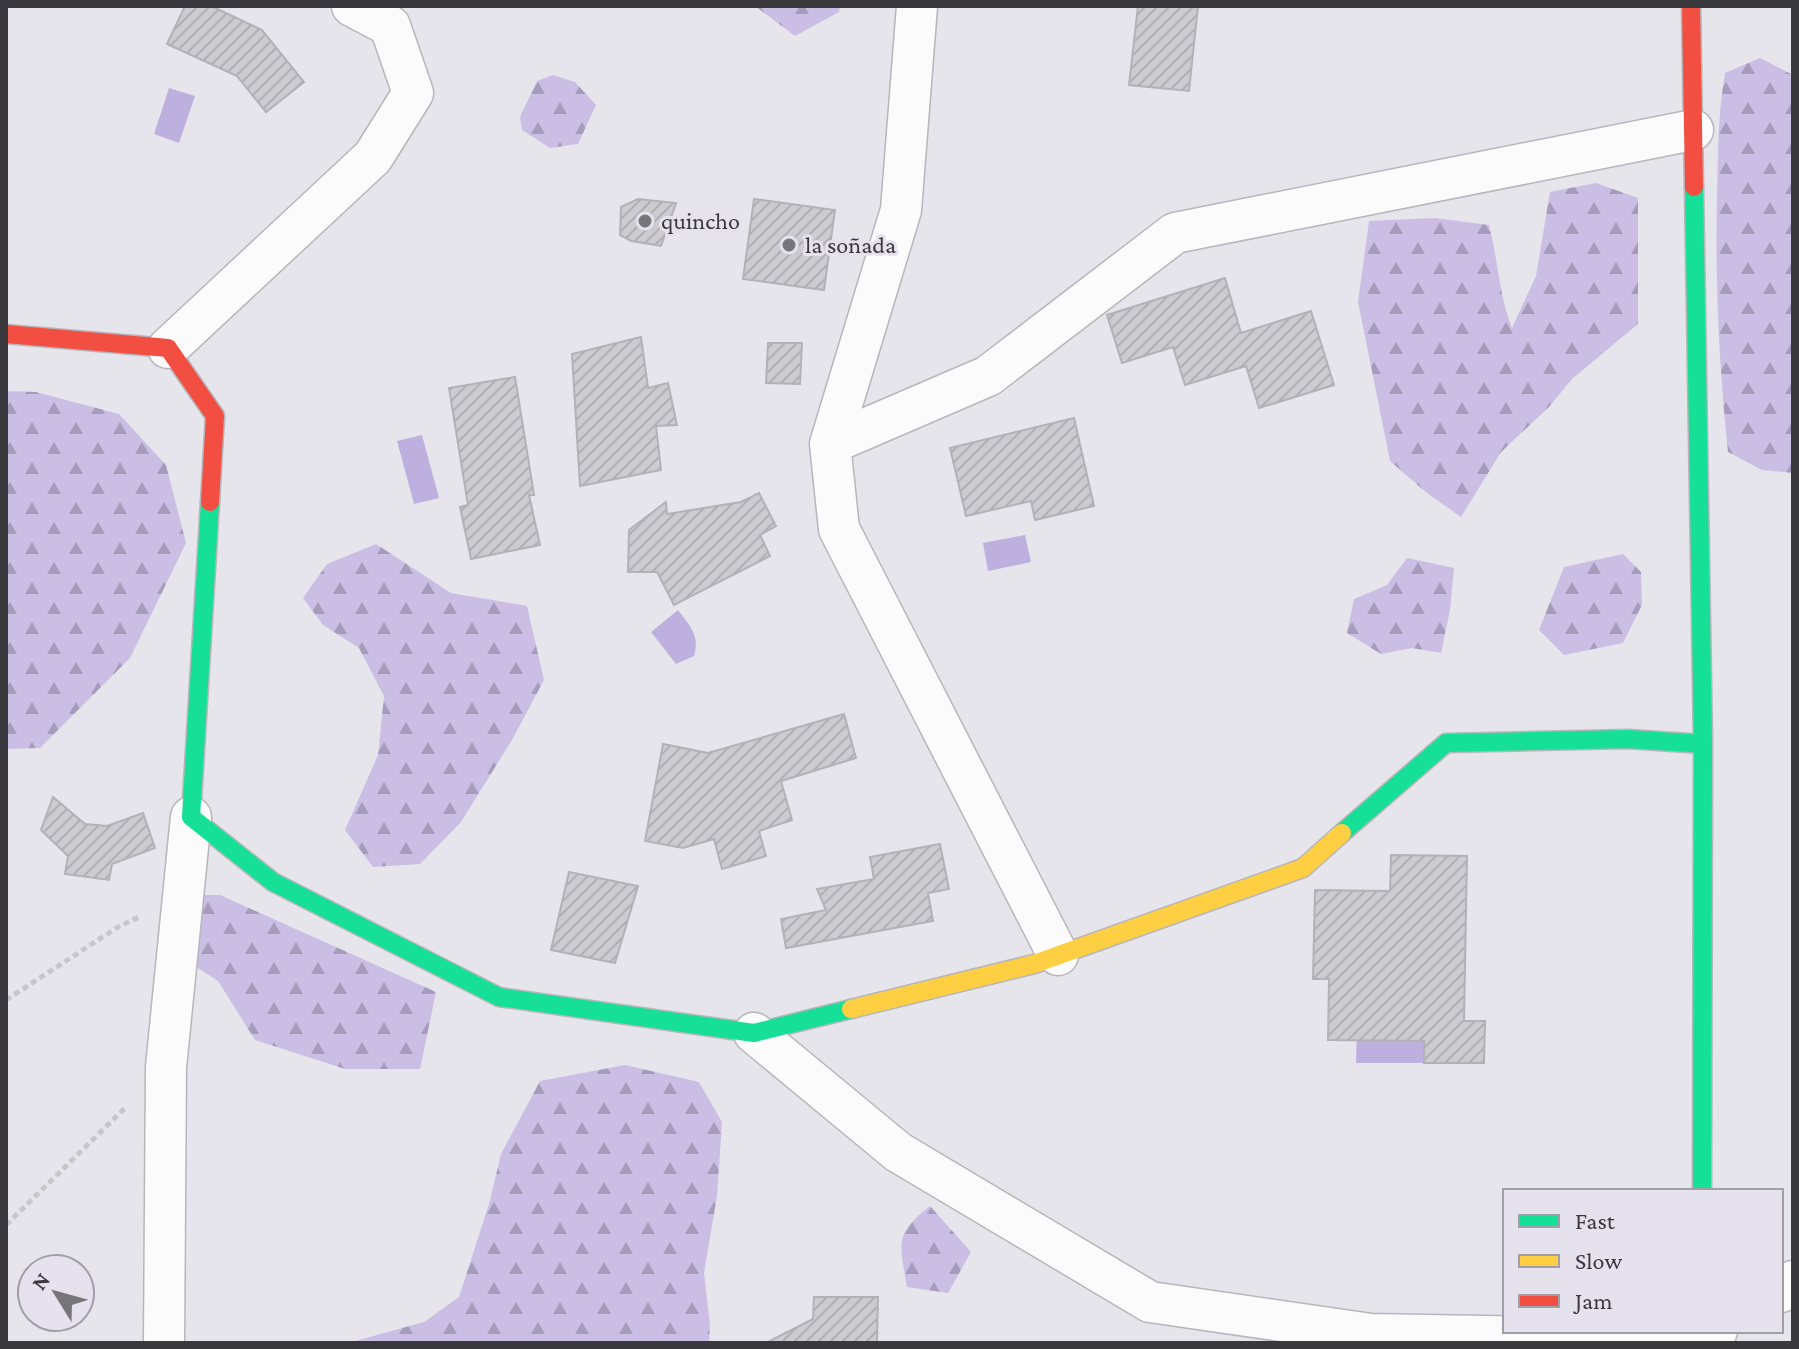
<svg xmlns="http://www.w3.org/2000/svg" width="1799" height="1349" viewBox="0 0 1799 1349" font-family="'Crimson Pro',serif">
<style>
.forest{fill:url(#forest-firs)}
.water{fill:#beb0de}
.building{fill:url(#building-hatch);stroke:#b2b1b6;stroke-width:2}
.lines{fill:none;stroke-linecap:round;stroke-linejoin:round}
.street-casing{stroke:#b7b6ba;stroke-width:43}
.fast-casing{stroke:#b7b6ba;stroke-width:21}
.slow-casing{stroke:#b7b6ba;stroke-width:21}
.jam-casing{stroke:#b7b6ba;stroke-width:21}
.path{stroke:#c7c7c9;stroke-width:5;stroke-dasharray:6 4;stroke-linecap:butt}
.street{stroke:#fbfbfc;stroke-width:40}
.fast{stroke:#16e098;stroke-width:18}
.slow{stroke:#ffcf43;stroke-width:18}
.jam{stroke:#f24e42;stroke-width:18}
.poi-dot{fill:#767579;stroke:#e5e2ee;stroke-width:3}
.labels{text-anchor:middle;stroke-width:6;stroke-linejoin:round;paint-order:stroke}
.poi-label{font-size:24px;fill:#39383c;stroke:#e5e2ee;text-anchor:start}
</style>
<defs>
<pattern id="forest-firs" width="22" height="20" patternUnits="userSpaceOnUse" patternTransform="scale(2)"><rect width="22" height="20" fill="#cabee4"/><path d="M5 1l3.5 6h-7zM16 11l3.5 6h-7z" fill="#a59bba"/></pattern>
<pattern id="building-hatch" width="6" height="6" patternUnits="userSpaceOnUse" patternTransform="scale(2)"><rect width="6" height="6" fill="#cccbd0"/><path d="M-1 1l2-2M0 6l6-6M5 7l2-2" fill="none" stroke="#b0afb4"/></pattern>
</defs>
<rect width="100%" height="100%" fill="#e6e5eb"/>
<!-- forest -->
<path class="forest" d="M755 6H840L839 12 795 36Z
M1760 58 1793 75V473L1762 470 1728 452C1719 366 1715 281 1717 195 1718 154 1718 113 1725 73Z
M553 75 575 82 596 105 578 144 550 148 522 130 520 117 537 81Z
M1596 183 1638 198V324L1572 379 1549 407 1501 452 1461 517 1427 493 1390 461 1358 302 1369 221 1435 218 1489 225C1498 259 1499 296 1512 328L1536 276 1550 192Z
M6 391 36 392 119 414 166 465 186 543 130 658 40 748 6 749Z
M376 544 451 593 527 606 544 680 512 740 461 822 420 864 373 867 345 830 378 755 384 696 359 648 323 625 303 598 327 564Z
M1623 554 1641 572 1642 605 1623 643 1564 655 1539 630 1564 567Z
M1407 558 1454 568 1450 610 1441 653 1412 648 1381 654 1347 633 1354 599 1387 585Z
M198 895H220L436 992 420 1069H345L255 1040 218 981 172 951Z
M625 1065 699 1082 722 1122 717 1196 704 1273 710 1325 709 1343H348L424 1322 459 1297 489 1204 501 1154 540 1081Z
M930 1206 971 1252 948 1293 907 1287C900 1244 893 1235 930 1206Z"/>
<!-- water -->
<path class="water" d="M169 88 195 96 179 143 154 134Z
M422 435 439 498 414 504 397 441Z
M1025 535 1031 562 988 571 983 543Z
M678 610C690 626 700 635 694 656L676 664 651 632Z
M1357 1024 1424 1041V1063H1356Z"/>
<!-- building -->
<path class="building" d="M185 6H211L262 30 304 82 266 112 237 76 167 44Z
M1138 6H1198L1189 91 1129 85Z
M638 199 676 203 661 246 631 241 620 235 621 207Z
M754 199 835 210 824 290 743 279Z
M1225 278 1241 333 1311 311 1334 385 1259 408 1246 366 1185 385 1173 347 1122 363 1107 315Z
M641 337 648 388 668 383 677 425 656 426 661 470 580 486 572 354Z
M768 343H802L800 384 766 383Z
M515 377 534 495H529L540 545 471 559 460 507 468 505 449 388Z
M1074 418 1094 506 1035 520 1031 501 966 516 950 448Z
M759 493 776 526 760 535 770 556 674 605 657 572H628L629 530 666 502 667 514 741 502Z
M844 714 856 758 781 781 792 820 759 831 766 856 722 869 714 839 683 848 645 841 663 744 708 753Z
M53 797 85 824 107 826 143 813 155 848 112 864 109 880 65 874 68 856 41 830Z
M940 844 949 889 928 893 933 921 786 948 781 919 826 910 817 889 874 879 870 857Z
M1391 855 1467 856 1464 1021H1485L1484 1063H1424V1041L1328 1040 1329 979H1313L1315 890 1390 891Z
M569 872 638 886 615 963 551 950Z
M814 1297H878L877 1343H766L813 1319Z"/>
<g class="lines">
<defs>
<path id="street" d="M917 6 901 210 830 444 839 529 1058 955
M168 348 373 157 413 93 390 26 352 6
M830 444 988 376 1175 233 1693 130
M754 1033 898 1152 1150 1302 1371 1334 1702 1340 1717 1331
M1781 1292 1793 1281
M164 1343 166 1067 191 817"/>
<path id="fast" d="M1694 187 1703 744 1702 1191
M210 502 191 817 273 882 499 997 754 1033 851 1009
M1342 833 1446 743 1628 739 1703 744"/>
<path id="slow" d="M851 1009 1034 964 1303 868 1342 833"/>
<path id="jam" d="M1691 6 1694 187
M6 334 168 348 215 416 210 502"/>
</defs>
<!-- street casing -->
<use href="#street" class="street-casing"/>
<!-- fast casing -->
<use href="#fast" class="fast-casing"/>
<!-- slow casing -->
<use href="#slow" class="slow-casing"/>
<!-- jam casing -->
<use href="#jam" class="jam-casing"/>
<!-- path -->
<path class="path" d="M6 1000 118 927 141 916
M6 1225 125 1108"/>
<!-- street -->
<use href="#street" class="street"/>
<!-- fast -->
<use href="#fast" class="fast"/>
<!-- slow -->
<use href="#slow" class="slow"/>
<!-- jam -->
<use href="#jam" class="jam"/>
</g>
<!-- markers -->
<g class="poi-dot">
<circle cx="645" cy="221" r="8"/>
<circle cx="789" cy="245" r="8"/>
</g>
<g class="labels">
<!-- poi labels -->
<g class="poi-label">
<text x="661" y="229">quincho</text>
<text x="805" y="253">la soñada</text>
</g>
</g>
<!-- border -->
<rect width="1799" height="1349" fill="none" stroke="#39383c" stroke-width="16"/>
<!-- legend -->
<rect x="1503" y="1189" width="280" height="144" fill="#e5e2ee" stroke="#a09ea7" stroke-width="2"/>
<rect x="1519" y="1215" width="40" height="12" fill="#16e098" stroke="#a09ea7" stroke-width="2"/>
<text x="1575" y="1229" font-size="24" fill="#39383c">Fast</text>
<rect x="1519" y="1255" width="40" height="12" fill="#ffcf43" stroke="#a09ea7" stroke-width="2"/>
<text x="1575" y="1269" font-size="24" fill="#39383c">Slow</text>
<rect x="1519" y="1295" width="40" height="12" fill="#f24e42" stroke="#a09ea7" stroke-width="2"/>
<text x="1575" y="1309" font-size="24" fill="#39383c">Jam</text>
<!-- north arrow -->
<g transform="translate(56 1293) rotate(307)"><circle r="38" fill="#e5e2ee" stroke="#a09ea7" stroke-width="2"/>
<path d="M0-6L14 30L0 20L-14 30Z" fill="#767579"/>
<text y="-12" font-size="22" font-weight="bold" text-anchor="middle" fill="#39383c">N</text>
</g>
</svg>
